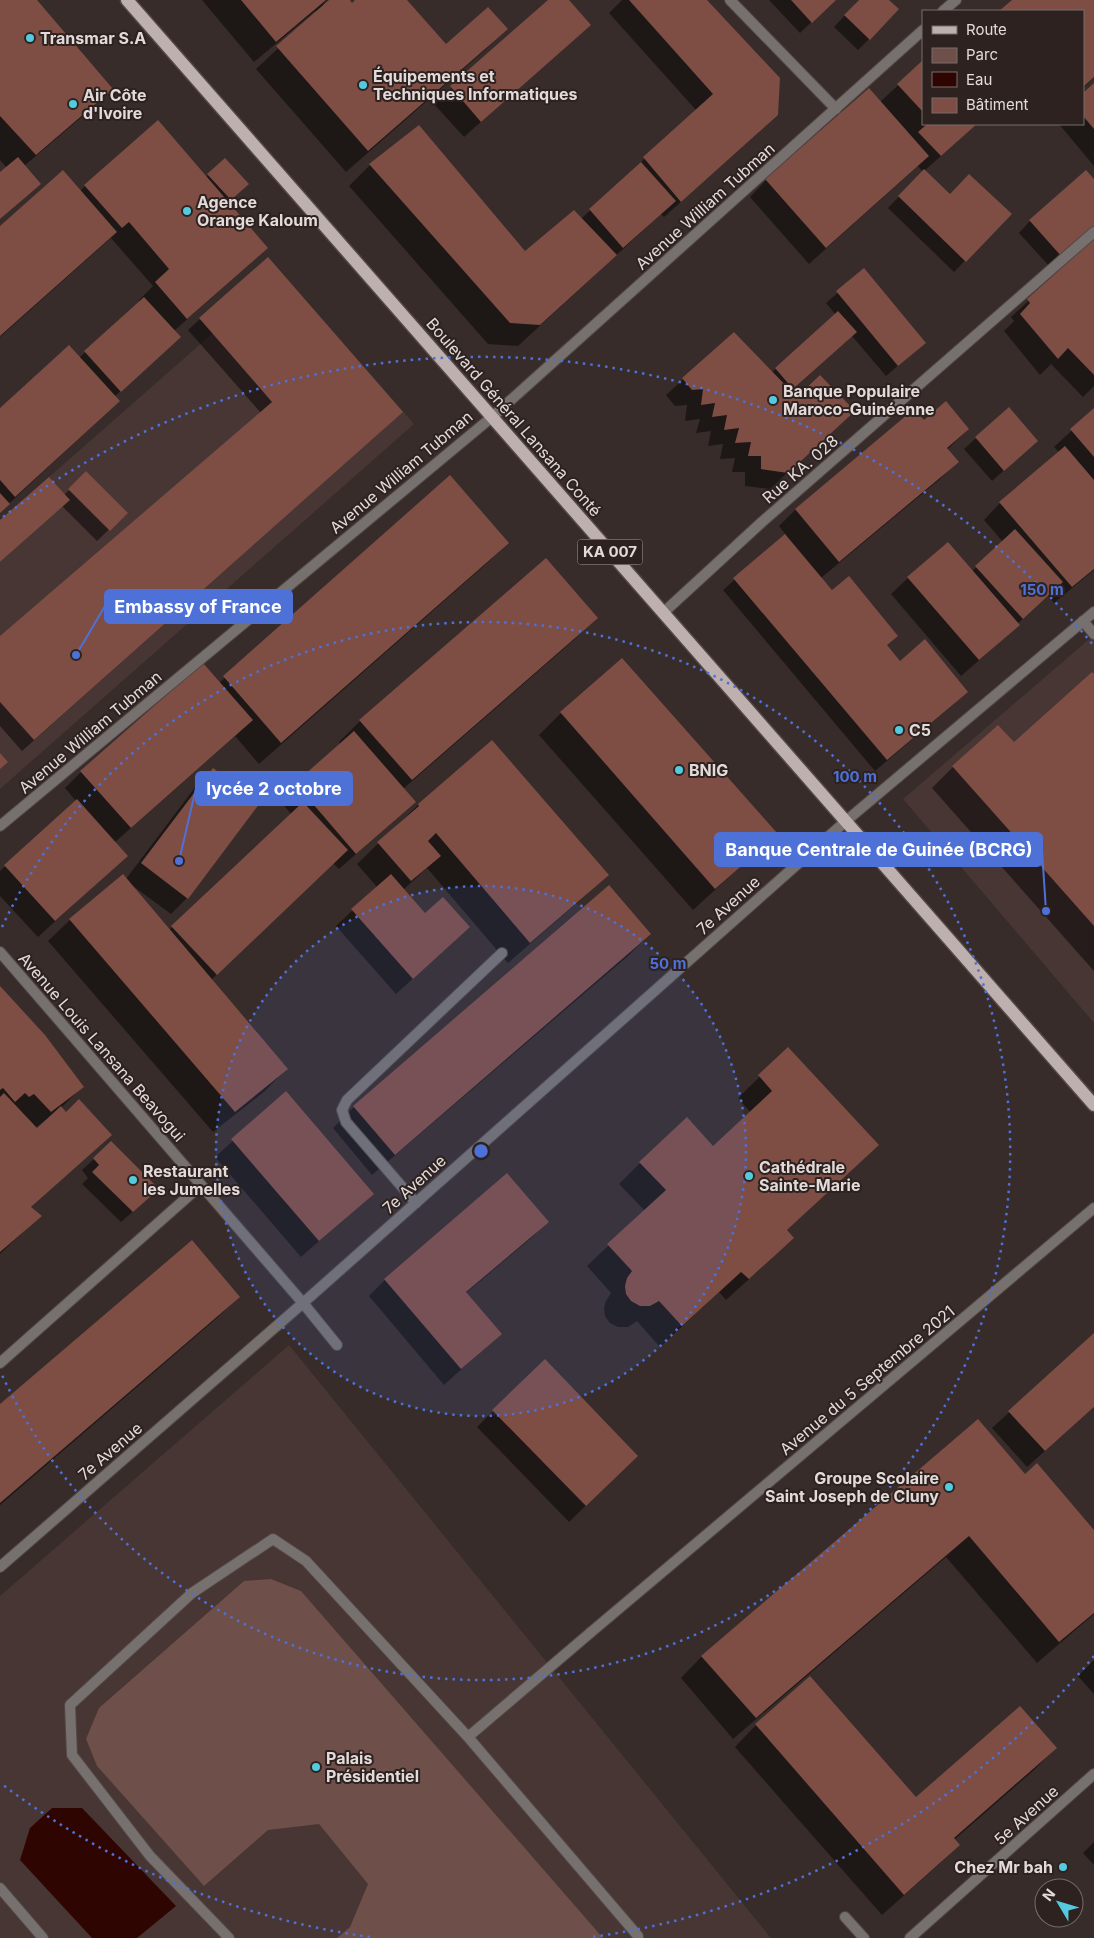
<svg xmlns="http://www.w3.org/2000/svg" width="1094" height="1938" viewBox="0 0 1094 1938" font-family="Inter,sans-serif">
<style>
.built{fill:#473633}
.green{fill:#6e4f49}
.water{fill:#2f0502}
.shadow{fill:#0007;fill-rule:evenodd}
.building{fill:#7e4d44}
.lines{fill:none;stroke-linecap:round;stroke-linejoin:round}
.lane-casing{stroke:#534846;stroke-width:12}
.street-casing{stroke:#534846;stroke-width:12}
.primary-casing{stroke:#534846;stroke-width:15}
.lane{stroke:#76706f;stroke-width:10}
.street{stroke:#76706f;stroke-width:10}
.primary{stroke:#bdb0ae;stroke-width:12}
.ring{fill:none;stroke:#4e71d8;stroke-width:2.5;stroke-dasharray:2.5 5}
.poi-dot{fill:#54cade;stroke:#2d2220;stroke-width:2}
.labels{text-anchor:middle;stroke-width:4;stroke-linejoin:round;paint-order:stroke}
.shield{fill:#2d2220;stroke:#aca4a2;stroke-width:1}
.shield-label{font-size:15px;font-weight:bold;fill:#e3dbd9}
.poi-label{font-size:16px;font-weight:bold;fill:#e3dbd9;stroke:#2d2220;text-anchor:start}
.street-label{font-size:16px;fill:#e3dbd9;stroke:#2d2220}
.centre{fill:#4e71d8;stroke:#2d2220;stroke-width:2.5}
.ring-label{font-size:15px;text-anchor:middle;font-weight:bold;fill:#4e71d8;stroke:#2d2220;stroke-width:4;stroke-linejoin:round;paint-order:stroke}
.leader{fill:none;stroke:#4e71d8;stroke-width:2}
.callout-dot{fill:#4e71d8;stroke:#2d2220;stroke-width:2}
.callout{fill:#4e71d8;stroke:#4e71d8;stroke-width:2}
.callout-label{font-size:18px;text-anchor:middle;font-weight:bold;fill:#fff}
</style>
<rect width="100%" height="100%" fill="#372c2a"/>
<!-- built -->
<path class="built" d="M268 257 414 424 0 789V520L213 333 199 318Z
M1094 635V1023L903 799Z
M289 1345 771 1938H0V1596Z"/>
<!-- green -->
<path class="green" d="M271 1579 301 1591 603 1938H337L350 1927 368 1884 319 1824 268 1830 204 1886 97 1766 86 1739 99 1708 244 1581Z"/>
<!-- water -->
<path class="water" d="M52 1808H82L176 1906 137 1938H92L20 1860 30 1828Z"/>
<!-- shadow -->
<path class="shadow" d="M0 0H35L111 89 90 110 24 166 0 219V174L7 168 0 160Z
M202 0H327L323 4 324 6 331 0H348L352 4 357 0H405L446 46 506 29 485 50 346 172 256 69 317 12 315 11 254 62Z
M550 0H568L589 25 464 137 434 104Z
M622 0H706L759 132 664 217 661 214 518 346 488 344 349 186 370 165 525 253 581 219 696 110 609 13Z
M769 0H834L800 33Z
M859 0H887L869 39 858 50 834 27Z
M1014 0H1094V77L1083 88V11H1001Z
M923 62V124H977L924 171 950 195 1010 214 954 272 888 208 923 172 918 166 809 264 750 197 766 180 880 102Z
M1094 85V166L1059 124H1083V94Z
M225 159 248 184 227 203 267 248 174 331 168 348 114 397 101 418 0 512V410L79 358 140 302 139 300 153 286 111 238 0 337V228L80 191 85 186 206 177Z
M1094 181V228L1050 267 1019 233 1030 221Z
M1094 241V386L1083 397 1051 364 1040 375 1004 331 1014 321 1011 317Z
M864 270 924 343 886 376 852 336 790 392 797 399 853 411 770 489 745 486V472H732L735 458 720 459 723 444 708 446 711 431 696 433 700 419 685 421 687 405 675 406 666 395 733 334 771 373 836 315 826 303Z
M200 319 390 423 22 751 0 726V637L261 413 188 330Z
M914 410 924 422 968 429 947 450 957 462 940 479 821 578 900 662 955 703 875 771 723 590 786 535 779 526 795 510Z
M1094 410V570L1054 603 1048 596 1017 624 1018 625 1001 641 961 676 891 594 908 578 972 571 1003 542 984 520 1000 503 1059 452 1054 447Z
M976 438 1037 441 992 481 964 449Z
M86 473 126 513 97 541 62 506 0 562V522L64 495Z
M450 477 508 543 486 564 259 764 235 736 114 843 109 872 38 937 0 896V871L76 801 65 788 81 772 219 683Z
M596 618 575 639 403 789 414 802 397 818 339 869 333 863 211 980 286 1069 265 1091 213 1132 48 941 70 920 126 879 196 786 213 769 187 898 171 914 133 886 169 930 292 815 279 800 340 744 339 742 360 721Z
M622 659 776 834 693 910 539 735 561 713Z
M1094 676V971L932 788 953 767 1014 744Z
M492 742 607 875 585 896 508 963 427 868 403 890 451 944 396 994 336 926 377 887 357 864 418 805Z
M650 934 628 956 372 1175 333 1128 354 1107Z
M0 988 82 1087 61 1108 66 1113 110 1135 30 1208 40 1216 0 1254ZM47 1119 48 1120 37 1130 35 1128Z
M788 1049 877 1145 786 1231 771 1259 726 1300 719 1292 660 1347 637 1321 628 1327H618L610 1323 605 1316 604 1308 606 1301 611 1293 587 1266 645 1211 619 1184 640 1163 713 1148 751 1113 738 1098Z
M286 1093 372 1194 301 1257 215 1157Z
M94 1159 146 1200 121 1222 82 1184 88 1178 82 1170Z
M547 1222 530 1239 466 1293 500 1334 444 1385 369 1296 385 1280Z
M239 1297 217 1318 0 1505V1406Z
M1094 1335V1407L1027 1467 992 1428Z
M493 1411 620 1472 569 1522 477 1427Z
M1024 1476 1094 1531V1614L1037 1663 946 1557 733 1739 681 1678 702 1656Z
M1094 1660V1694L1078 1676Z
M756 1725 916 1799 1056 1748 1034 1770 954 1840 959 1845 937 1866 882 1915 735 1747Z
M1094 1842V1865L1083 1853Z"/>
<!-- building -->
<path class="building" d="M0 0H37L113 89 36 155 0 116Z
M241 0H326L276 42Z
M329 0H350L352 3 355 0H407L446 44 488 7 508 29 368 151 276 46Z
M548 0H569L591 25 481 122 450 86Z
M629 0H707L780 78 778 115 681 202 643 157 713 94Z
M791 0H836L812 23Z
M859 0H889L899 9 870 40 844 15Z
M1012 0H1094V77L1083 87V11H999Z
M923 60V112L897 84Z
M1094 83V129L1083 116V93Z
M869 88 929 156 826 248 765 179Z
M158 120 268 248 187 319 155 282 169 269 129 222 122 228 84 185Z
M927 124H977L941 156 918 132Z
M419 125 525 251 574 210 617 255 540 325 510 323 369 164Z
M18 157 41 184 0 219V172Z
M225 158 249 184 231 200 207 174Z
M641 162 676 201 623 248 589 209Z
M924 169 950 194 969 174 1012 214 966 262 898 196Z
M63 170 117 232 0 336V226Z
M1086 170 1094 179V228L1062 257 1029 220Z
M1094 239V375L1068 348 1058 359 1020 314 1030 303 1027 299Z
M268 257 403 412 34 740 0 702V636L272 402 199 318Z
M864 268 926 343 898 366 836 291Z
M144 297 181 337 121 392 84 351Z
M838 311 857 332 793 389 775 368Z
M734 332 797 397 820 375 855 411 788 473 761 469V456H748L751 442 735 443 739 428 724 430 727 415 712 417 715 403 701 405 703 389 692 390 682 378Z
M69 345 120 401 15 497 0 480V408Z
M946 401 969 429 947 448 959 462 839 562 795 509 914 409 924 420Z
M1009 407 1038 441 1004 471 975 437Z
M1094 408V457L1070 429Z
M1065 446 1094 480V569L1072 587 999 502Z
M86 471 128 513 110 531 68 489Z
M450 475 509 543 281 743 223 676Z
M49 477 70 500 0 562V520Z
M0 493 10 504 0 513Z
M1015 529 1063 582 1023 619 975 566Z
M785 534 832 590 849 576 898 636 887 645 900 661 925 639 968 692 887 760 733 578Z
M948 542 1020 625 979 660 907 577Z
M546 558 598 618 412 780 359 720Z
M622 658 778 834 715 889 560 712Z
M203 663 253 720 131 828 80 771Z
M1092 672 1094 674V926L952 766 998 725 1014 742Z
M354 731 416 802 356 854 295 783Z
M492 740 609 875 530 943 436 833 428 841 441 856 411 881 377 842 419 806 418 804Z
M0 753 8 762 0 769Z
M213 768 260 803 188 899 141 863Z
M77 799 128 856 55 921 4 865Z
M303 802 348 850 217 975 171 926Z
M123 874 288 1069 235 1112 69 919Z
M391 874 425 913 443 897 470 927 413 979 351 909Z
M609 885 651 934 395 1155 353 1106Z
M0 986 45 1035 84 1087 51 1112 34 1094 29 1097 25 1093 15 1102 3 1088 0 1090Z
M788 1047 879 1145 787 1230 794 1238 749 1279 741 1272 682 1326 659 1301 650 1306H640L631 1301 626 1294 625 1286 627 1278 632 1271 607 1244 666 1190 639 1162 687 1117 713 1146 772 1091 758 1075Z
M286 1091 374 1194 319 1241 231 1139Z
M4 1093 37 1128 61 1106 66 1112 79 1099 112 1135 31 1207 42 1216 0 1252V1097Z
M111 1141 159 1189 133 1212 92 1172 99 1165 93 1158Z
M507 1173 549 1222 466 1292 502 1334 461 1369 384 1279Z
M192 1240 240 1297 0 1503V1404Z
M1094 1333V1407L1045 1451 1008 1411Z
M545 1359 638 1456 586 1506 492 1410Z
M978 1419 1025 1474 1037 1463 1094 1530V1613L1059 1642 969 1536 756 1718 701 1656Z
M810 1676 916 1797 1020 1706 1057 1748 954 1838 960 1845 904 1895 755 1724Z"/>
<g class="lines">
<defs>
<path id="lane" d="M730 0 836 109
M1083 621 1094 634
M416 1203 346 1122 342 1110 347 1100 502 953
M0 1363 201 1185
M468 1737 590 1633
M0 1888 43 1938
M229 1938 150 1856 72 1755 70 1705 192 1593 273 1539 306 1561 468 1737 638 1936V1938"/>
<path id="street" d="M943 11 956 0
M663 613 762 522 1094 232
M0 826 492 417 923 30
M0 952 303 1303 337 1345
M0 1567 303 1303 846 821 1094 612
M590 1633 1094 1208
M845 1917 864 1938
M910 1938 1094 1774"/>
<path id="primary" d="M127 0 1094 1105"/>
</defs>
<!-- lane casing -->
<use href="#lane" class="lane-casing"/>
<!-- street casing -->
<use href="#street" class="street-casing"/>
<!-- primary casing -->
<use href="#primary" class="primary-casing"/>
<!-- lane -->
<use href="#lane" class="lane"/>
<!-- street -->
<use href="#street" class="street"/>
<!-- primary -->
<use href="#primary" class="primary"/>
</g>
<!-- distance rings -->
<circle cx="481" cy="1151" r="265" fill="#4e71d8" fill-opacity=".12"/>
<g class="ring">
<circle cx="481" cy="1151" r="265"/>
<path d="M2 927A529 529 0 1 1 2 1375"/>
<path d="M1094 1656A794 794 0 0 1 592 1937M370 1937A794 794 0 0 1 3 1785M3 517A794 794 0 0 1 1094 646"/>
</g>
<!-- markers -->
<g class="poi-dot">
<circle cx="30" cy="38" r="5"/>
<circle cx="363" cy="85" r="5"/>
<circle cx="73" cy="104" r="5"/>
<circle cx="187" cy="211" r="5"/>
<circle cx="773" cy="400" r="5"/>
<circle cx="899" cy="730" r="5"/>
<circle cx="679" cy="770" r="5"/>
<circle cx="749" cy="1176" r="5"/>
<circle cx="133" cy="1180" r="5"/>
<circle cx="949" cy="1487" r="5"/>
<circle cx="316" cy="1767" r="5"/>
<circle cx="1063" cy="1867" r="5"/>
</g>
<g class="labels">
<!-- shield labels -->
<rect class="shield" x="577.5" y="539.5" width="65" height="25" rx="4"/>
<g class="shield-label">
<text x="610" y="557">KA 007</text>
</g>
<!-- poi labels -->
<g class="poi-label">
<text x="40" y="44">Transmar S.A</text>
<text x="373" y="82">Équipements et<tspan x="373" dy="18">Techniques Informatiques</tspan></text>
<text x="83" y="101">Air Côte<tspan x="83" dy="18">d'Ivoire</tspan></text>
<text x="197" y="208">Agence<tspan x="197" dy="18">Orange Kaloum</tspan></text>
<text x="783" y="397">Banque Populaire<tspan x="783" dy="18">Maroco-Guinéenne</tspan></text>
<text x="909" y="736">C5</text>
<text x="689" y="776">BNIG</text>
<text x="759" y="1173">Cathédrale<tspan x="759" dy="18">Sainte-Marie</tspan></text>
<text x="143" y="1177">Restaurant<tspan x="143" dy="18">les Jumelles</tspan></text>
<text x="939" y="1484" text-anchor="end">Groupe Scolaire<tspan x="939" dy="18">Saint Joseph de Cluny</tspan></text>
<text x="326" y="1764">Palais<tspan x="326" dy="18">Présidentiel</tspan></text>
<text x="1053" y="1873" text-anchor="end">Chez Mr bah</text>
</g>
<!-- street labels -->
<g class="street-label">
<text transform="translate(705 206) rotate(-42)" y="6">Avenue William Tubman</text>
<text transform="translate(514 417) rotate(49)" y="6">Boulevard Général Lansana Conté</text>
<text transform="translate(800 469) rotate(-41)" y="6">Rue KA. 028</text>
<text transform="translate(401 472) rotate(-40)" y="6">Avenue William Tubman</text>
<text transform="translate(90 732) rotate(-40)" y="6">Avenue William Tubman</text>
<text transform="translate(728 905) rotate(-42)" y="6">7e Avenue</text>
<text transform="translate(102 1047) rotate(49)" y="6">Avenue Louis Lansana Beavogui</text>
<text transform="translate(414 1184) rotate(-42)" y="6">7e Avenue</text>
<text transform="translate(867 1380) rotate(-40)" y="6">Avenue du 5 Septembre 2021</text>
<text transform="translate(110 1451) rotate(-41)" y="6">7e Avenue</text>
<text transform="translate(1026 1815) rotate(-42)" y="6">5e Avenue</text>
</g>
</g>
<circle cx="481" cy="1151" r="8" class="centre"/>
<g class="ring-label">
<text x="1042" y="595">150 m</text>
<text x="855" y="782">100 m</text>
<text x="668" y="969">50 m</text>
</g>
<!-- callouts -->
<path class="leader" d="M76 655L105 606M179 861L196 788M1046 911L1042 850"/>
<g class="callout-dot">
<circle cx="76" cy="655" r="5"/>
<circle cx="179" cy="861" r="5"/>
<circle cx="1046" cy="911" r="5"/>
</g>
<g class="callout">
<rect x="105" y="590" width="187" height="33" rx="5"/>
<rect x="196" y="772" width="156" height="33" rx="5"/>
<rect x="715" y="833" width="327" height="33" rx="5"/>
</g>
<g class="callout-label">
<text x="198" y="613">Embassy of France</text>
<text x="274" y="795">lycée 2 octobre</text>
<text x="879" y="856">Banque Centrale de Guinée (BCRG)</text>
</g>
<!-- legend -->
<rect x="922" y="10" width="162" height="115" fill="#2d2220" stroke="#766c6a"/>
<rect x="932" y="26" width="25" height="8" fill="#bdb0ae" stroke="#766c6a"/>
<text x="966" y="35" font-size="15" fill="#e3dbd9">Route</text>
<rect x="932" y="48" width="25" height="15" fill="#6e4f49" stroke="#766c6a"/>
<text x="966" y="60" font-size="15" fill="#e3dbd9">Parc</text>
<rect x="932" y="72" width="25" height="15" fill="#2f0502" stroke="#766c6a"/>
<text x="966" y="85" font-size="15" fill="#e3dbd9">Eau</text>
<rect x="932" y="98" width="25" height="15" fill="#7e4d44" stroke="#766c6a"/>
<text x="966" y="110" font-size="15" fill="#e3dbd9">Bâtiment</text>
<!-- north arrow -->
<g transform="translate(1059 1903) rotate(308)"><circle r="24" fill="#2d2220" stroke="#766c6a"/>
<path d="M0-4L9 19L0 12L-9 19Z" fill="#54cade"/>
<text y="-8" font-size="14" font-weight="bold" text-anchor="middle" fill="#e3dbd9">N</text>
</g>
</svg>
